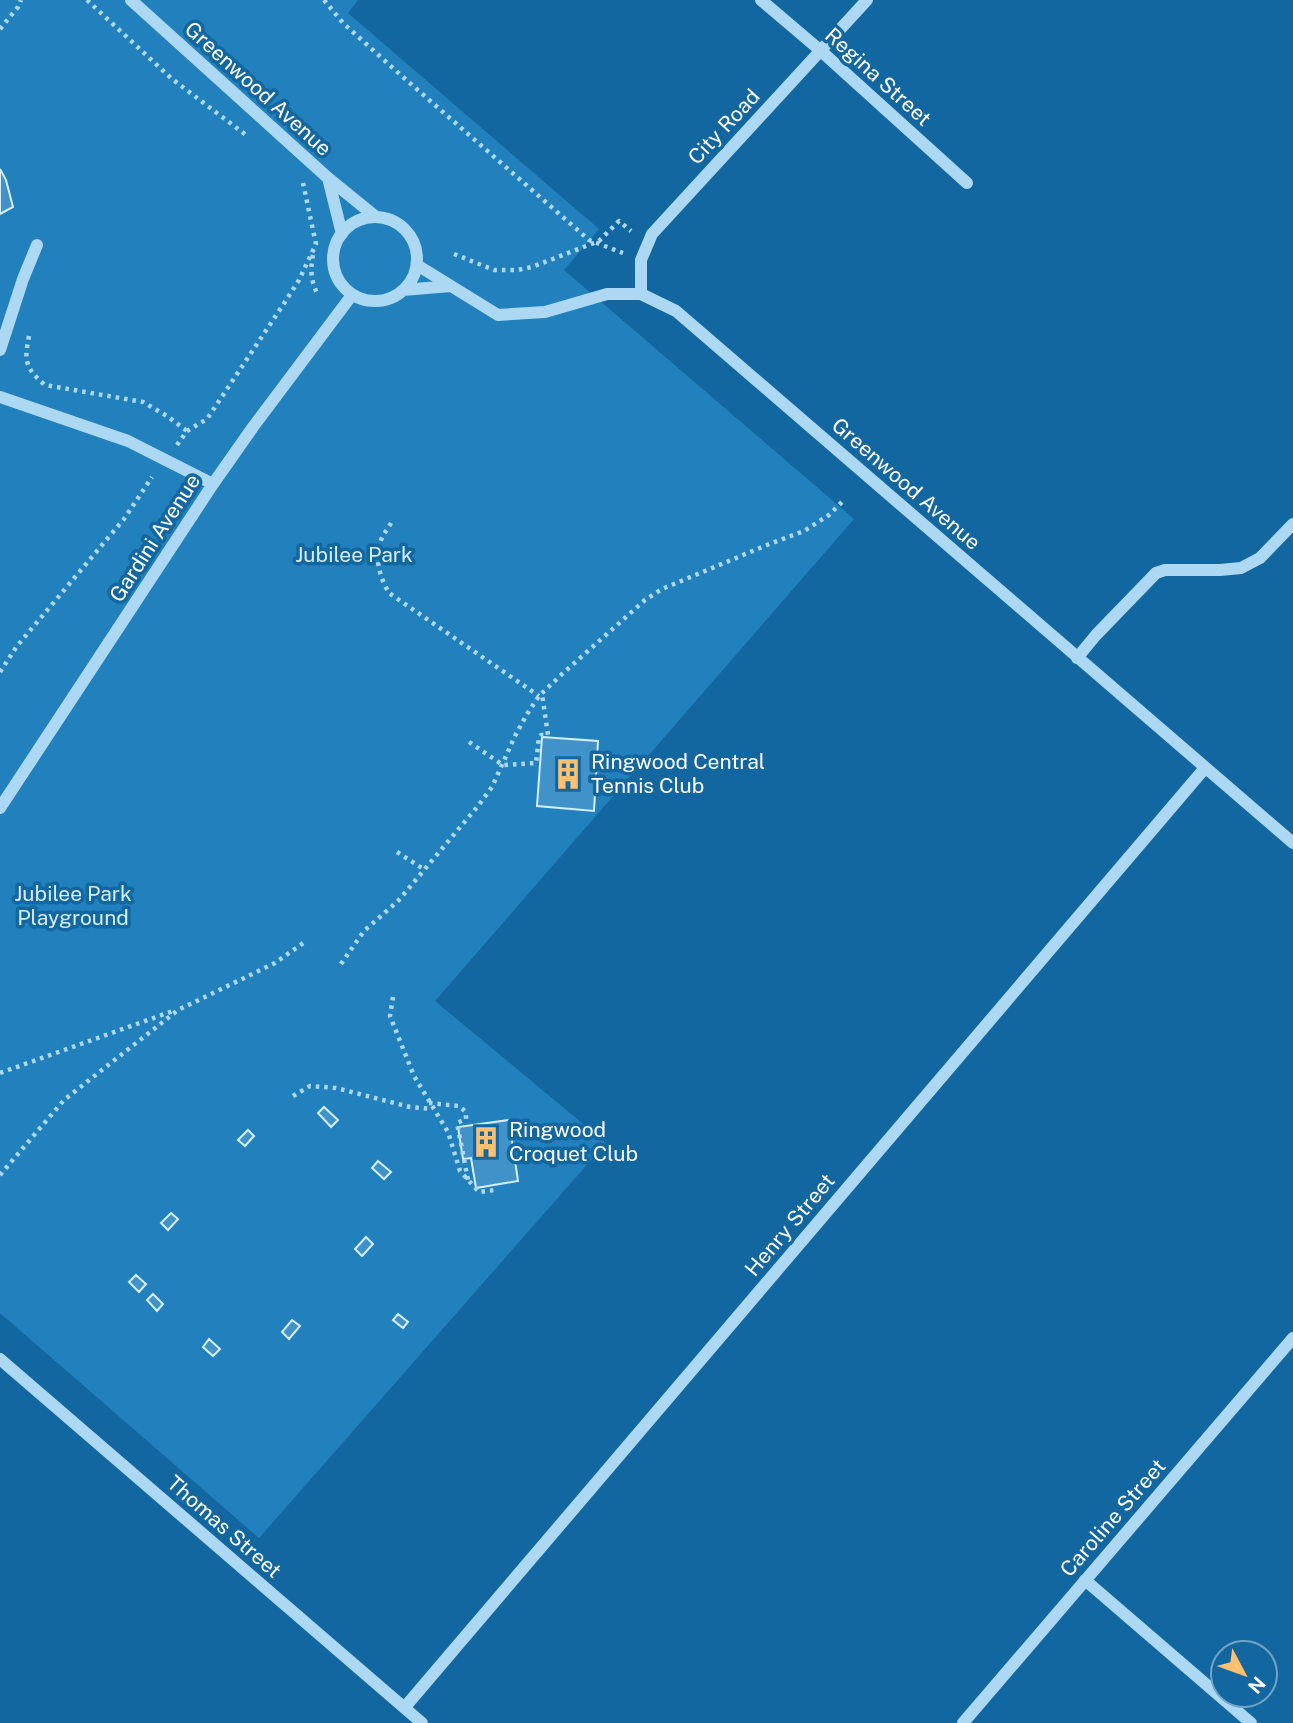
<svg xmlns="http://www.w3.org/2000/svg" width="1293" height="1723" viewBox="0 0 1293 1723" font-family="'Public Sans',sans-serif">
<style>
.green{fill:#2280bd}
.building{fill:#4192c8;stroke:#d5eefe;stroke-width:2}
.lines{fill:none;stroke-linecap:round;stroke-linejoin:round}
.path{stroke:#acd8f4;stroke-width:4.5;stroke-dasharray:3.5 5;stroke-linecap:butt}
.minor{stroke:#acd8f4;stroke-width:12}
.labels{text-anchor:middle;stroke-width:7;stroke-linejoin:round;paint-order:stroke}
.street-label{font-size:21px;fill:#fff;stroke:#1367a0}
.park-label{font-size:21px;fill:#d5eefe;stroke:#1367a0}
.poi-label{font-size:21px;fill:#fff;stroke:#1367a0;text-anchor:start}
</style>
<rect width="100%" height="100%" fill="#1367a0"/>
<!-- green -->
<path class="green" d="M0 0H358L348 13 599 229 564 270 854 519 435 1001 606 1143 259 1538 0 1313Z"/>
<!-- building -->
<path class="building" d="M0 169 6 180 13 207 0 214Z
M542 737 598 741 594 811 537 806Z
M324 1107 338 1120 331 1127 318 1113Z
M509 1120 518 1181 476 1188 471 1158 463 1159 458 1127Z
M248 1130 254 1136 245 1146 238 1140Z
M378 1161 391 1172 384 1179 372 1168Z
M171 1213 178 1219 168 1230 161 1223Z
M366 1237 373 1244 362 1256 355 1249Z
M136 1275 146 1284 139 1292 129 1282Z
M153 1294 163 1304 157 1311 147 1300Z
M398 1314 408 1322 403 1328 393 1320Z
M292 1320 300 1326 289 1339 282 1332Z
M209 1339 220 1349 213 1356 203 1347Z"/>
<g class="lines">
<!-- path -->
<path class="path" d="M87 0 172 79 246 135
M324 0 343 23 395 70 589 240 623 253
M0 29 18 7 21 0
M454 254 494 270H518L532 267 599 241 619 221 631 231
M313 255C310 269 311 282 318 295
M29 336C24 361 25 368 45 385L143 402 167 416 187 431
M177 445 187 431 207 419 283 305 299 280 316 244 303 183
M391 523C387 530 382 536 380 543 374 559 381 580 389 593L539 696
M0 672 17 646 124 519 152 477
M469 742 503 765 536 763 539 737 541 735H548L542 694
M397 852 425 870
M341 964 364 931 398 901 478 806 492 787 515 736 527 714 539 696 561 675 645 600 662 589 767 545 804 531 829 515 844 500
M393 997 390 1016 414 1076 448 1132 460 1171 479 1192 495 1190
M0 1073 173 1011
M293 1096 310 1086 336 1088 410 1107 432 1109
M429 1103 459 1106 466 1112V1119L457 1123 468 1180
M0 1175 64 1100 178 1010 275 963 306 941"/>
<!-- minor -->
<path class="minor" d="M131 0 328 178 376 217
M761 0 821 51 967 183
M328 178 342 234
M333 259a42 42 0 1 1 84 0a42 42 0 1 1-84 0Z
M417 265 498 315 545 312 607 294H641L676 311 1293 843
M403 290 451 286
M641 294V260L652 234 867 0
M0 350 23 279 37 245
M0 397 128 441 213 484
M1077 658 1096 635 1156 573 1165 570H1220L1241 568 1260 558 1293 524
M0 808 213 484 253 427 352 295
M0 1359 422 1723
M1085 1580 1251 1723
M405 1707 1205 768
M963 1723 1293 1338"/>
</g>
<!-- icons -->
<defs>
<symbol id="building-bare" viewBox="-9 -9 18 18"><path d="M-4-6H4V6H1V3H-1V6H-4ZM-2.5-4.3h1.7v1.8h-1.7ZM.8-4.3h1.7v1.8H.8ZM-2.5-1h1.7V.8h-1.7ZM.8-1h1.7V.8H.8Z" fill="#ffc070" stroke="#1367a0" stroke-width="2.5" paint-order="stroke"/></symbol>
</defs>
<g fill-rule="evenodd">
<use href="#building-bare" x="546" y="752" width="44" height="44"/>
<use href="#building-bare" x="464" y="1120" width="44" height="44"/>
</g>
<g class="labels">
<!-- street labels -->
<g class="street-label">
<text transform="translate(878 77) rotate(42)" y="7">Regina Street</text>
<text transform="translate(258 89) rotate(42)" y="7">Greenwood Avenue</text>
<text transform="translate(724 127) rotate(-47)" y="7">City Road</text>
<text transform="translate(906 484) rotate(41)" y="7">Greenwood Avenue</text>
<text transform="translate(155 538) rotate(-57)" y="7">Gardini Avenue</text>
<text transform="translate(790 1225) rotate(-50)" y="7">Henry Street</text>
<text transform="translate(1113 1518) rotate(-49)" y="7">Caroline Street</text>
<text transform="translate(224 1527) rotate(41)" y="7">Thomas Street</text>
</g>
<!-- park labels -->
<g class="park-label">
<text x="354" y="562">Jubilee Park</text>
<text x="73" y="901">Jubilee Park<tspan x="73" dy="24">Playground</tspan></text>
</g>
<!-- poi labels -->
<g class="poi-label">
<text x="591" y="769">Ringwood Central<tspan x="591" dy="24">Tennis Club</tspan></text>
<text x="509" y="1137">Ringwood<tspan x="509" dy="24">Croquet Club</tspan></text>
</g>
</g>
<!-- north arrow -->
<g transform="translate(1244 1674) rotate(131)"><circle r="33" fill="#1367a0" stroke="#71a4c6" stroke-width="2"/>
<path d="M0-5L12 26L0 18L-12 26Z" fill="#ffc070"/>
<text y="-10" font-size="19" font-weight="bold" text-anchor="middle" fill="#ffffff">N</text>
</g>
</svg>
